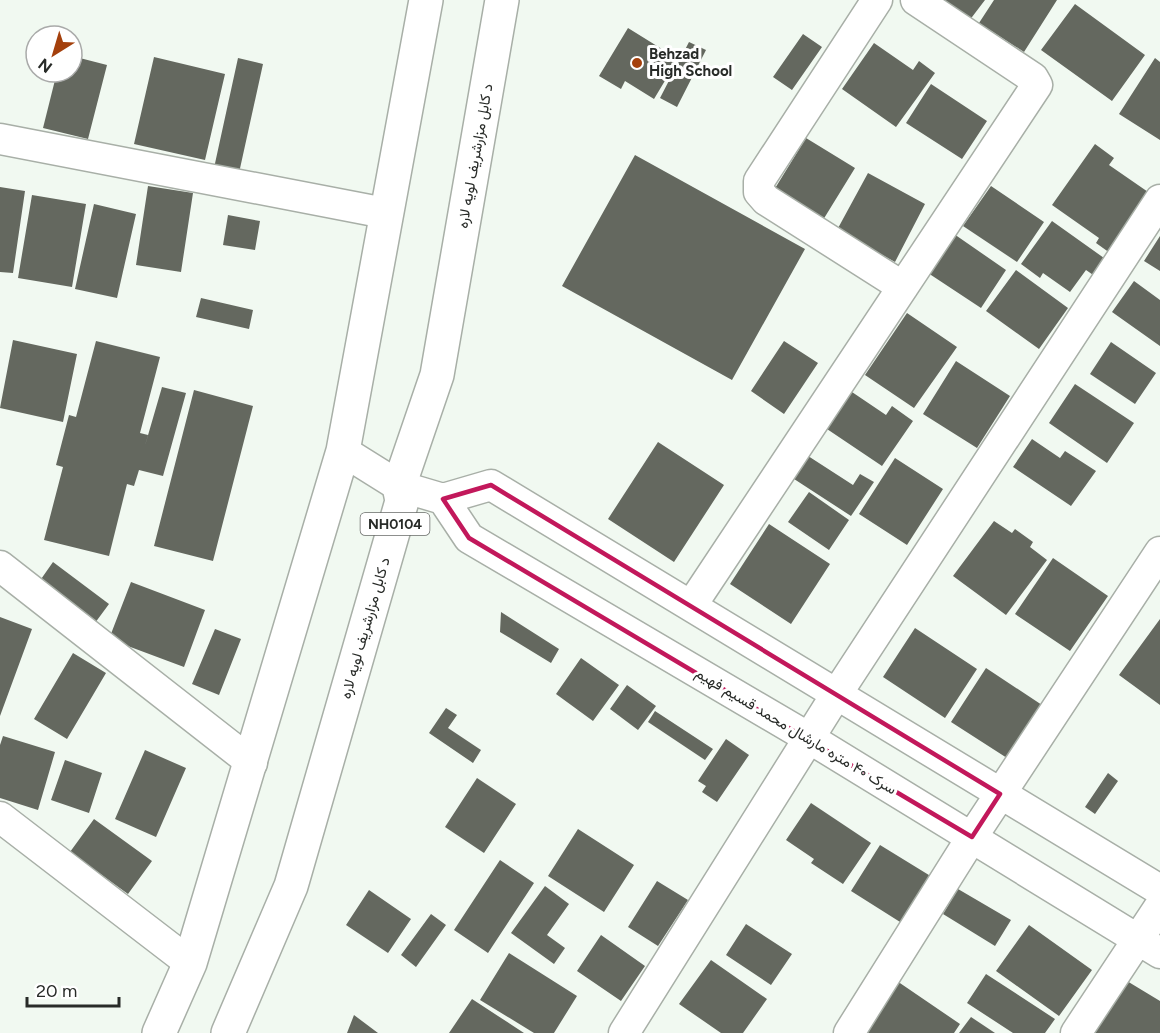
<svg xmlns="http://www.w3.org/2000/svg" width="1160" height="1033" viewBox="0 0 1160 1033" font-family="Figtree,Vazirmatn,sans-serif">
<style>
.building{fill:#64685f}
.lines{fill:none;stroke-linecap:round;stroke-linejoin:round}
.minor-casing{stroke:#a8afa7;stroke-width:33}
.highway-casing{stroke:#a8afa7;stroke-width:36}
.minor{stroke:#fff;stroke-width:30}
.highway{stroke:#fff;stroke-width:33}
.marked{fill:none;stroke:#c2185b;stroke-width:4.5;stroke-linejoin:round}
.poi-dot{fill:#a4400c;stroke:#fff;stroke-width:2}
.labels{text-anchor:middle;stroke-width:6;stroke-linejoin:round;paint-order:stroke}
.shield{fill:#fff;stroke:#686b68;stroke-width:1.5}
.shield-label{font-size:14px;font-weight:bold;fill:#282b28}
.poi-label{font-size:15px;font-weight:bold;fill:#282b28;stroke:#fff;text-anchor:start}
.street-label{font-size:15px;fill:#282b28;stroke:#fff}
</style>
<rect width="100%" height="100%" fill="#f1f9f1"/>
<!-- building -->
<path class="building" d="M940 0H985L969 21Z
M994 0H1057L1024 52 979 23Z
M1075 4 1145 55 1112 101 1041 50Z
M628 28 678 59 654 99 625 81 621 89 599 76Z
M803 34 822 47 792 90 773 77Z
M689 42 706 50 677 107 660 98Z
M874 43 913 70 919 61 935 73 896 127 842 89Z
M72 56 107 65 88 139 43 128 57 72H72Z
M154 57 225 74 205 160 134 144Z
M238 58 263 64 239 173 214 168Z
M1155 58 1160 62V140L1119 114Z
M931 84 987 121 962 159 906 123Z
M806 138 855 168 823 220 774 190Z
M1095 144 1114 158 1109 165 1151 194 1110 253 1096 243 1099 238 1052 205Z
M635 155 805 249 732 380 562 286Z
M868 173 925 204 895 262 837 230Z
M148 186 193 193 181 272 136 265Z
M991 186 1044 222 1017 262 963 226Z
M0 187 25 191 13 273 0 272Z
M32 195 86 204 72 287 18 278Z
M94 204 136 214 117 298 75 289Z
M228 215 260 221 255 250 223 245Z
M1052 221 1111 263 1099 279 1086 270 1070 292 1043 273 1040 278 1021 264Z
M954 234 1006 270 981 308 928 273Z
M1160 236V271L1144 261Z
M1016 270 1068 308 1039 349 986 311Z
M1134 281 1160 300V346L1112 312Z
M201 298 253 310 249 329 196 317Z
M907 313 957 347 914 408 865 375Z
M13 340 77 354 63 422 0 408Z
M96 341 160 357 140 433 148 435 144 449 162 387 186 393 163 476 139 470 134 486 127 484 109 556 44 540 63 467 56 465 69 415 76 417Z
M784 341 818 363 784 414 751 391Z
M1111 342 1156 373 1135 404 1090 374Z
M956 361 1010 396 977 448 923 414Z
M1075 384 1134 423 1107 463 1049 423Z
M194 390 253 406 213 561 154 546Z
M849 390 886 415 892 406 913 421 882 466 824 427Z
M1032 439 1060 458 1065 451 1096 471 1071 506 1013 467Z
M658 442 724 485 674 562 608 519Z
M805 454 853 485 860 474 874 482 851 516 791 477Z
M895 458 943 489 907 545 859 514Z
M809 492 849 520 829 550 788 522Z
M994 521 1012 533 1015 529 1033 542 1030 547 1047 560 1006 615 953 576Z
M769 524 830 564 791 624 730 584Z
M1053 558 1108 596 1070 651 1015 614Z
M53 562 109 604 95 623 39 582Z
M131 582 205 610 184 667 109 639Z
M501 612 559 649 551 663 500 632Z
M0 617 32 629 0 716Z
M1160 619V705L1119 675Z
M915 628 977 669 945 718 883 677Z
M215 629 241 639 219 695 192 684Z
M73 653 106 673 67 739 34 719Z
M581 658 619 685 593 721 556 694Z
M986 668 1042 705 1007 758 951 722Z
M627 685 656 706 638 730 610 709Z
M446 708 457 715 448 728 481 750 473 763 429 733Z
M655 711 713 749 705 760 648 722Z
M3 736 55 752 38 810 0 798V745Z
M726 739 749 755 717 802 702 792 706 786 698 781Z
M145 750 186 768 156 837 115 819Z
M65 760 102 773 89 813 51 800Z
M1108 773 1118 781 1095 814 1085 807Z
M477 778 516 804 484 853 445 827Z
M811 803 871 843 843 884 811 863 814 859 786 840Z
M94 819 152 861 128 894 70 852Z
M578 829 634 865 604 912 548 876Z
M880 845 937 880 908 927 851 891Z
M500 860 534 883 488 953 454 930Z
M657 881 688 900 658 946 628 927Z
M545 886 569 904 547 935 565 948 554 964 511 933Z
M958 889 1011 920 995 946 943 914Z
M369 890 411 919 388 953 346 925Z
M431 914 446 925 416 967 401 955Z
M746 924 792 954 771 985 726 955Z
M1029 925 1092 970 1059 1016 996 971Z
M601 935 645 966 621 1001 577 971Z
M509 953 577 996 554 1033H534L480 1000Z
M711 960 767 999 743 1033H721L679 1004Z
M986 974 1055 1019 1045 1033H1013L967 1003Z
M1117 975 1160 1001V1033H1095L1085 1027Z
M894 979 960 1024 954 1033H861Z
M472 999 524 1033H449Z
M354 1015 378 1033H347Z
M971 1017 995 1033H959Z"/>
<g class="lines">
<defs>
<path id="minor" d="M877 0 759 181V192L766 200 903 287
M0 139 385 213
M343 451 399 486 443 499 491 485 1160 890
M443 499 469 538 809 738 1160 953
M0 566 252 763
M691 606 1037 85 1033 78 916 0
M0 817 190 963
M624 1033 836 695 1160 200
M849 1033 972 837 1160 552
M1076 1033 1160 906"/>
<path id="highway" d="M159 1033 190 963 343 451 426 0
M228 1033 291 886 402 501 399 486 437 375 502 0"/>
</defs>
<!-- minor casing -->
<use href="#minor" class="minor-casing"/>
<!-- highway casing -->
<use href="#highway" class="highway-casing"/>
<!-- minor -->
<use href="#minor" class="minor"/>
<!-- highway -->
<use href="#highway" class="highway"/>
</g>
<!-- marked area -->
<path class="marked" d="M491 485 1000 794 972 837 469 538 443 499Z"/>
<!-- markers -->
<circle class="poi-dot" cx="637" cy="63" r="6"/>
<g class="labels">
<!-- shield labels -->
<rect class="shield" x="360.5" y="513" width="69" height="22" rx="4.5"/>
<g class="shield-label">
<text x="395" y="529">NH0104</text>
</g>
<!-- poi labels -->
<g class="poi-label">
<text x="649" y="59">Behzad<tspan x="649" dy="17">High School</tspan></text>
</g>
<!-- street labels -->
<g class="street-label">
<text transform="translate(475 156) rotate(-80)" y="5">د کابل مزارشریف لویه لاره</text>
<text transform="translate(365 628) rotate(-74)" y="5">د کابل مزارشریف لویه لاره</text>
<text transform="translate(796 731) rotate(31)" y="5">سرک ۴۰ متره مارشال محمد قسیم فهیم</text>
</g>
</g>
<!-- north arrow -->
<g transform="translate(54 54) rotate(217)"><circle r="28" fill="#ffffff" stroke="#a9aaa9" stroke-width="1.5"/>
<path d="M0-4.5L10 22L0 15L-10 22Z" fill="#a4400c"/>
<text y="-9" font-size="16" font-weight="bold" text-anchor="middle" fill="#282b28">N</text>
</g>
<!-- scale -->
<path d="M27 997v9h92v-9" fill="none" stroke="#282b28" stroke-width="3"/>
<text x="36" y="997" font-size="18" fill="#282b28" stroke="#ffffff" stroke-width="4.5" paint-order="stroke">20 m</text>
</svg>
